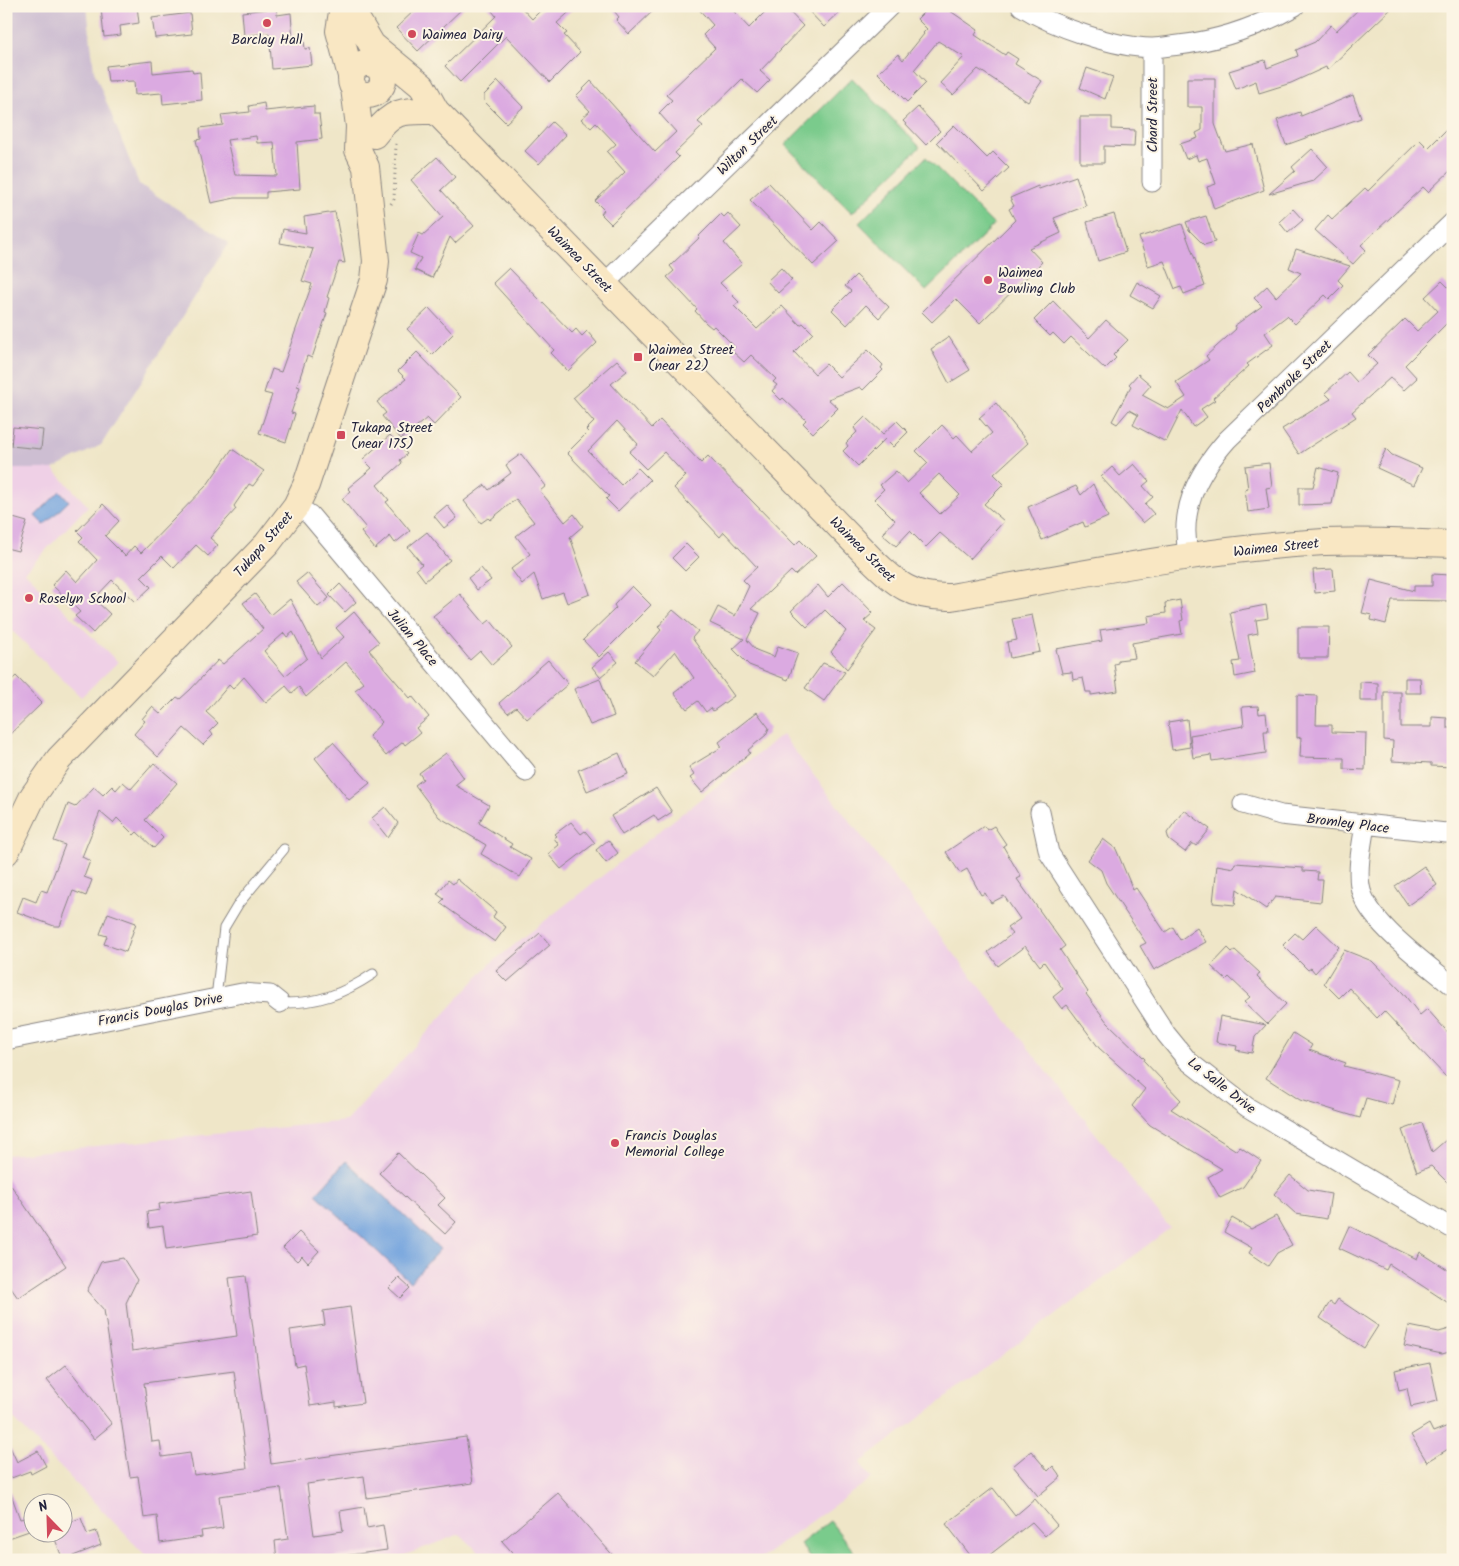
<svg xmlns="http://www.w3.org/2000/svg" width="1459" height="1566" viewBox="0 0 1459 1566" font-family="Kalam,sans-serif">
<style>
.built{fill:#efd0e6}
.industrial{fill:#cdbed2}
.green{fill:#7acb8c;stroke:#4e7664}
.water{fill:#74a4de;stroke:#4b638c}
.building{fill:#dbaae1;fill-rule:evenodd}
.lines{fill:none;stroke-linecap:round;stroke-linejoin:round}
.service-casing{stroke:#888482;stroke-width:11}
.minor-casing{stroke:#888482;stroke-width:21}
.secondary-casing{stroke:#888482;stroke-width:28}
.path{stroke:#888482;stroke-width:3;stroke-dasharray:1 4;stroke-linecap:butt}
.service{stroke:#fff;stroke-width:9}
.minor{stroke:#fff;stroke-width:19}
.secondary{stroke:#f9e7c3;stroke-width:26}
.poi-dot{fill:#d1495b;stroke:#fcf5e5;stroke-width:2}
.labels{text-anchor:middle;stroke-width:4;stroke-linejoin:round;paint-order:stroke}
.poi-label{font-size:14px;fill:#22223b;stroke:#fcf5e5;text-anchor:start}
.street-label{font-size:14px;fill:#22223b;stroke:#fcf5e5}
</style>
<rect width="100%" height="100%" fill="#fcf5e5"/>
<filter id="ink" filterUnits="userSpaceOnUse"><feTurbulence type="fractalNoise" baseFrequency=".02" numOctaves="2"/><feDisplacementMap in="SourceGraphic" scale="10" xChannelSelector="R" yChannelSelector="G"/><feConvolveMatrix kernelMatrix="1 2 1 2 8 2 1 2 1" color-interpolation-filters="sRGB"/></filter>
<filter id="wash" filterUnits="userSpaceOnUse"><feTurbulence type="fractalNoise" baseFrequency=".0096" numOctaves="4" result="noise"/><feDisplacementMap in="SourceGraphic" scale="20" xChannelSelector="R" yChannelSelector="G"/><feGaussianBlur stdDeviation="1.12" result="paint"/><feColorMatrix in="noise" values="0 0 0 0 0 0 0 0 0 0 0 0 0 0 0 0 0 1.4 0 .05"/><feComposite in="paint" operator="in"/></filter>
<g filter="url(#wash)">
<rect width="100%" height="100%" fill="#efe6c8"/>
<!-- built -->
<path class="built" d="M6 469H53L88 506 25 572 118 662 81 697 6 625Z
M782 735 1170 1228 860 1463 872 1478 758 1560H487L460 1534 392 1560H150L6 1411V1155L346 1121 491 963Z"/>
<!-- industrial -->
<path class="industrial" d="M6 6H87L94 71 139 184 229 243 101 445 53 469H6Z"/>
<!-- green -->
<path class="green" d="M852 78 920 147 852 213 785 145Z
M926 157 994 225 926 291 859 223Z
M830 1521 860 1560H812L800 1544Z"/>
<!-- water -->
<path class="water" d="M60 491 69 501 44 525 35 516Z
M346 1161 440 1249 410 1282 316 1194Z"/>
<g id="blocks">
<!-- building -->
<path class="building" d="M116 6H137L139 23 120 26 121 35 104 37 101 8Z
M419 6H465L418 51 396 28Z
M488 6H520L532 19 545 6H576L557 23 567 33 564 35 580 52 550 82 506 36 460 82 445 66 496 16Z
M610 6H658L629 34 616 20 619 17Z
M696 6H729L749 28 771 6H784L803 26 760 71 770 80 757 93 742 79 698 122 703 126 675 153 679 157 611 224 601 214 604 210 595 201 625 172 607 152 616 144 596 123 591 128 581 119 590 111 576 96 591 81 655 152 676 132 659 113 672 100 666 95 715 48 703 35 713 25Z
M804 6H846L824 27Z
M930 6H943L978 30 975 35 1005 55 1007 52 1018 59 1015 64 1042 81 1028 102 978 69 953 95 940 83 964 57 938 41 914 70 926 83 907 102 878 73 898 54 903 60 924 34 923 33 927 29 917 19Z
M1362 6H1394L1327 70 1326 67 1291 83 1259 93 1256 81 1236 89 1229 71 1265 60 1267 68 1298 56 1296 50 1315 42 1331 25 1336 31Z
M276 8 277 15 291 13 293 42 304 41 305 49 310 48 312 65 272 69 269 33 244 36 242 12Z
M190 13 192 34 155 38 152 18Z
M152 61 153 73 192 69 193 73 200 72 202 100 163 104 162 93 135 95 134 81 108 82 106 66Z
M1087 68 1113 77 1105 99 1080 88Z
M1187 78H1215V124L1225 151 1253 144 1264 190 1214 209 1207 187 1216 184 1207 158 1198 161 1196 155 1186 159 1180 144 1198 138 1196 133 1202 130V107H1187Z
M498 81 523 107 506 123 484 101V95Z
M1353 95 1361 118 1286 145 1277 120 1300 112 1301 116Z
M264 103 265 111 314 106V114H319L322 139 297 142 300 189 266 192V198H235L211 203 196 140 201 139 200 128 223 125 221 115 250 112 249 106ZM256 136 257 143 274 142 277 176 235 175 227 140Z
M918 107 940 131 926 145 903 121Z
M1080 117H1112V129L1135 130 1134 147 1104 146V163H1080Z
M552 122 566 135 539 164 525 151Z
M1453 123V168L1428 192 1423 187 1361 245 1366 250 1353 264 1315 230 1328 215 1332 219 1365 188 1368 191 1420 140 1428 148Z
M954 125 987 158 993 152 1009 168 984 191 937 142Z
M1312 149 1328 167 1313 181 1269 194 1295 171 1292 167Z
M437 157 455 177 441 190 474 226 455 243 450 237 432 278 415 270 421 258 410 253 419 233 423 235 443 217 411 180Z
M1076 176 1086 206 1054 218 1061 233 1029 248 1042 262 980 323 956 299 932 322 922 312 1015 220 1009 209 1014 206 1010 198 1038 186 1039 189Z
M769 183 813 230 821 222 839 241 813 265 750 200Z
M1293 209 1303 220 1288 233 1279 222Z
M335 212 345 263 339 262 327 297 329 298 325 312 327 313 312 358 307 356 297 386 300 387 291 413 295 414 286 442 259 433 272 395 264 393 272 369 281 372 312 284 302 281 313 249 280 243 283 229 306 233 304 217Z
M728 213 741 227 724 243 742 264 720 283 739 302 734 306 757 329 782 306 800 325 803 323 813 333 794 352 815 374 826 364 839 377 868 350 883 365 881 368 883 370 863 390 860 387 828 399 838 408 813 433 803 423 806 420 783 398 781 400 772 391 777 385 773 382 776 379 751 355 744 362 732 351 735 347 714 326 712 328 706 323 695 311 697 309 667 277 674 271 670 266 700 237 699 236 721 214 724 217Z
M1114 214 1126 252 1098 261 1087 222Z
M1206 216 1215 242 1204 245 1189 230 1186 222Z
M1182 224 1205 286 1184 294 1181 287 1175 289 1164 261 1148 266 1139 237Z
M1296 249 1350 266 1338 280 1343 285 1329 299 1325 295 1295 324 1287 316 1265 333 1273 345 1247 364 1249 366 1213 398 1215 400 1201 409 1207 417 1193 427 1182 410 1166 442 1133 425 1138 415 1129 410 1117 424 1112 421 1131 386 1129 384 1138 374 1151 385 1142 395 1168 409 1186 397 1176 382 1209 360 1206 356 1236 329 1234 326 1262 306 1254 298 1267 286 1276 297 1301 273 1289 268Z
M509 268 572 333 576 329 582 336 587 331 597 343 568 371 551 353 554 350 493 283Z
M781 268 792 280 778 293 767 281Z
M856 275 889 307 879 318 866 305 847 325 832 310 851 291 845 286Z
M1442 281 1453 292V326L1449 321 1405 365 1417 378 1404 390 1390 378 1352 412 1356 417 1299 454 1282 429 1331 399 1325 393 1348 372 1357 382 1377 364 1368 355 1405 319 1417 331 1438 311 1425 297Z
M1137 282 1161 296 1153 308 1130 295Z
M1053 301 1089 338 1106 320 1128 340 1113 355 1116 358 1105 369 1071 337 1064 344 1053 333 1050 336 1034 320Z
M429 308 453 334 432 355 407 329Z
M949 337 970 370 949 383 931 349Z
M417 352 461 397 434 425 427 418 401 439 382 416 386 413 377 402 406 379 398 371Z
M617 360 627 371 611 384 652 428 660 420 701 463 708 456 795 545 800 540 816 556 795 575 791 571 751 609 760 613 747 640 756 650 774 657 778 646 798 653 788 680 749 665 733 649 744 639 710 623 718 607 735 616 749 586 743 580 757 567 724 532 720 537 674 488 686 476 664 452 646 469 629 452 638 444 617 421 588 451 621 485 638 468 650 480 618 511 606 499 609 496 567 453 588 432 586 430 594 422 573 398Z
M996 403 1028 443 994 474 1004 484 984 504 1004 521 970 559 940 533 926 547 910 531 896 546 882 534 895 520 874 499 884 489 880 485 896 471 907 483 928 463 916 451 942 425 954 438 957 435 972 451 992 433 979 418ZM939 474 960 495 940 514 919 493Z
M865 417 883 434 897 421 908 432 893 447 885 439 858 466 843 451 848 446 846 443 857 432 854 428Z
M13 427 43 430 41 449 11 446Z
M390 435 407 454 400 460 402 463 377 485 389 500 386 502 410 531 395 543 390 536 375 549 361 532 366 528 342 499 351 491 348 488 372 468 363 459Z
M232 449 264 471 253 486 249 484 234 506 236 509 210 538 218 545 208 556 196 545 174 568 162 556 141 577 151 587 135 602 112 580 94 599 110 614 93 633 75 616 80 612 52 585 66 570 77 582 97 560 79 541 83 537 77 531 103 504 119 521 105 536 125 556 134 546 141 553 207 485Z
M1386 449 1392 455 1422 468 1414 485 1377 468Z
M521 454 546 486 540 491 565 522 574 514 583 526 570 537 590 594 567 603 563 592 543 599 534 574 522 584 511 569 530 554 516 536 534 522 516 499 490 520 488 518 481 523 464 501 485 485 489 490 511 473 506 465Z
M1269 463 1272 487 1266 488 1269 509 1248 512 1245 490 1248 489 1245 466Z
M1134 464 1149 481 1143 486 1153 497 1145 504 1154 514 1143 523 1101 477 1112 467 1120 476Z
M1318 467 1338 473 1332 504 1299 505V487H1313Z
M1093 484 1108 517 1085 527 1083 522 1042 540 1028 507 1076 486 1081 495Z
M447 505 457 518 444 528 434 516Z
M6 516 27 522 18 551 6 548Z
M427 532 450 560 425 581 416 569 422 564 408 547Z
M686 544 699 557 685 571 672 558Z
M481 568 491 580 477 590 468 578Z
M1333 569 1335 591 1315 593 1313 570Z
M307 573 329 598 318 607 296 582Z
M1432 574 1450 575V601L1392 600 1386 624 1371 620 1372 615 1362 613 1371 580 1414 591V586H1432Z
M843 582 873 613 864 621 876 630 847 669 831 652 846 631 825 610 807 627 791 611 818 585 828 597Z
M340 584 356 602 345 612 329 595Z
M632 586 651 605 599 657 583 640 616 608 614 605Z
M255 594 271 615 290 599 321 658 344 637 336 628 354 612 379 642 369 650 410 698 412 696 429 717 416 728 420 733 405 745 403 742 386 756 369 736 382 722 355 690 364 683 346 662 306 697 299 687 292 693 286 686 266 703 244 677 233 689 229 685 206 712 218 723 210 731 213 735 203 745 184 728 158 757 134 734 145 721 142 719 152 707 160 714 177 697 180 699 190 690 218 660 223 664 263 629 243 603ZM293 632 307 658 285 676 264 651 284 633 287 637Z
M460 594 485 624 490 620 512 647 492 665 480 651 470 660 433 616Z
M1180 600 1183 620 1180 621 1182 634 1132 643 1135 658 1118 660V663L1114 664 1118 691 1091 695V692H1086L1083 678 1073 680 1072 672 1062 673 1056 649 1102 641 1100 630 1149 623 1148 616 1166 613 1165 603Z
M1266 605 1268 618 1256 620 1258 633 1248 635 1255 673 1235 677 1233 662 1240 661 1230 612Z
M673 610 698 631 692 638 734 696 713 711 711 708 706 712 698 701 687 709 674 693 694 678 675 651 653 676 635 661 661 630 658 627Z
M1032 615 1040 652 1010 658 1007 642 1017 640 1012 619Z
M1298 627H1329L1328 658H1298Z
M609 652 618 662 600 677 592 667Z
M548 660 568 684 527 719 516 707 508 713 499 703Z
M823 663 845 672 824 701 805 688Z
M16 676 42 703 6 738V685Z
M1405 678H1420L1421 693H1405Z
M600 679 614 716 590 725 574 689Z
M1360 682 1378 683V701H1360Z
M1384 692H1401V727H1432V717L1447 718V728H1453V767L1431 766V763L1392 761 1393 741 1384 740Z
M1297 695 1317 696 1316 725H1332V732L1366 733 1365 770 1344 769V758L1300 757 1301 737 1297 738Z
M1258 706 1259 714 1266 713 1268 731H1264L1266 753 1212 761 1211 755 1193 758 1190 735 1244 726 1242 707Z
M757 712 769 728 766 735 748 750 750 753 702 792 690 778 694 775 689 767 722 747 719 742Z
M1187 719 1190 747 1172 750 1168 722Z
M333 742 370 783 349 800 315 758Z
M446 753 464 778 455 785 489 805 479 823 512 844 510 847 531 859 520 877 481 854 486 845 439 817 415 785 423 779 419 773Z
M619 753 628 774 587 791 578 770Z
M154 763 177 783 145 820 163 838 154 848 137 832 134 835 117 818 113 823 100 812 82 857 90 861 84 877 92 880 86 896 73 891 60 926H54L17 912 23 897 36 902 41 890 47 892 65 845 54 841 68 804 75 807 94 787 103 795 112 786 116 790 123 782 131 789Z
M656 788 672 812 658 821 654 815 622 835 611 816Z
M385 807 398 823 388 838 372 818Z
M1184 810 1210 829 1196 846 1192 843 1185 852 1169 840 1167 833Z
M571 822 581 834 585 831 595 843 561 869 548 854 559 845 554 838 557 836 555 834Z
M984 826 987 830 994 826 1006 844 1003 846 1021 877 1017 879 1065 946 1060 950 1088 992 1086 994 1107 1022 1145 1059 1144 1061 1181 1100 1171 1109 1237 1151 1240 1147 1261 1161 1243 1187 1220 1198 1208 1177 1222 1169 1150 1125 1132 1106 1145 1089 1099 1048 1067 1005 1062 1009 1053 997 1063 989 1044 962 1040 966 1025 946 998 966 988 952 1012 934 1007 928 1020 919 1004 896 991 903 985 893 981 895 967 869 960 873 946 852Z
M1103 839 1116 849 1133 890 1136 888 1165 932 1173 927 1180 940 1197 928 1206 942 1154 970 1140 946 1146 943 1106 883 1101 870 1088 860Z
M608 840 618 853 606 863 596 850Z
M1235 863 1303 868V871L1318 872 1317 880H1323L1321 902 1275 897 1266 909 1237 889 1235 905 1213 903 1217 865 1234 868Z
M1424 866 1437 885 1408 905 1395 886Z
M457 879 496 912 493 917 506 927 495 942 440 903 444 899 437 894 448 880 453 884Z
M108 913 136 923 126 952 104 944 107 936 100 934Z
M1316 925 1339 947 1315 973 1311 968 1308 970 1283 945 1295 933 1302 939Z
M540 933 550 945 507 982 496 971Z
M1228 948 1232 952 1235 950 1260 973 1257 977 1286 1004 1267 1024 1244 1002 1250 997 1229 977 1226 980 1211 966Z
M1344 950 1372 961 1403 993 1420 1015 1427 1009 1453 1038V1071L1446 1077 1384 1011 1377 1018 1349 988 1339 998 1324 983Z
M1220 1016 1266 1025 1255 1037 1252 1053 1236 1050 1237 1046 1216 1042Z
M1293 1033 1312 1045 1309 1050 1346 1063 1344 1066 1399 1080 1392 1105 1366 1098 1360 1118 1300 1100 1266 1078Z
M1422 1123 1432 1152 1453 1134V1188L1431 1166 1417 1172 1402 1130Z
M398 1153 445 1198 438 1205 456 1222 445 1234 379 1173Z
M1290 1175 1308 1190 1331 1194 1327 1219 1296 1214 1274 1194Z
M6 1178 66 1266 18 1298 6 1281Z
M251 1191 257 1236 166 1249 163 1226 149 1228 147 1212 160 1210 159 1204Z
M1276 1216 1292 1245 1277 1253 1268 1266 1249 1253 1252 1248 1224 1232 1232 1218 1251 1229Z
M1349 1226 1417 1259 1420 1252 1453 1273V1306L1389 1264 1386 1270 1339 1248Z
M299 1232 319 1251 308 1263 302 1256 297 1261 283 1248Z
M123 1258 137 1280 126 1303 132 1351 237 1336 229 1278 246 1276 271 1464 466 1437 473 1483 367 1498 364 1476 307 1484 314 1535 343 1531 340 1511 364 1507 367 1528 383 1525 387 1550 313 1560H277L275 1541 288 1539 281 1488 219 1496 223 1528 201 1531 202 1537 160 1543 157 1516 144 1518 138 1476 130 1477 104 1310 87 1291 101 1262ZM234 1371 247 1468 194 1475 190 1453 162 1457 160 1441 152 1442 144 1383Z
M399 1278 410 1288 400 1298 389 1288Z
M1338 1299 1378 1326 1364 1348 1320 1318 1330 1302 1334 1305Z
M350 1307 363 1403 336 1407V1402L310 1406 304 1364 295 1366 290 1330 325 1325 323 1311Z
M1409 1326 1439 1332 1453 1328V1351L1442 1354 1404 1346Z
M1430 1363 1438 1401 1411 1407 1407 1388 1399 1390 1395 1370Z
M66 1365 112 1424 94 1439 47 1380Z
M1429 1424 1433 1432 1453 1424V1446L1427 1462 1411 1435Z
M6 1438 17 1462 38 1451 46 1466 31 1474 30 1471 6 1480Z
M1031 1451 1048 1471 1053 1466 1061 1477 1038 1496 1013 1466Z
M8 1486 20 1519 25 1518 29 1531 6 1539V1487Z
M993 1488 1015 1516 1035 1499 1057 1525 1045 1536 1032 1522 983 1560H974L946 1524Z
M558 1493 617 1560H519L502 1541Z
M81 1518 87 1534 96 1531 101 1545 63 1560 53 1534H62V1525Z"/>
</g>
</g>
<g filter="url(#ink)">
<use href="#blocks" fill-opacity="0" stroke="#888482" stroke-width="1"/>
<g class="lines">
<defs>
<path id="service" d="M216 998 224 928 239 903 284 849
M280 1003C317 1004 343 994 373 974"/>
<path id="minor" d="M1021 6C1054 27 1113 47 1152 48 1161 48 1170 46 1179 45 1221 40 1258 27 1295 6
M1152 48V182
M604 284 890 6
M296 506 310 515 526 772
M1189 557C1178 511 1197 474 1227 440L1453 222
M1243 804 1281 815 1446 833 1453 831
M1040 812 1049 853 1166 1034 1188 1061 1247 1107 1453 1229
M1365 825C1362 844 1357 867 1360 886 1365 921 1427 964 1453 986
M6 1040 242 993 270 995 280 1003"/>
<path id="secondary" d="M343 6 339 31 351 76
M349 6 372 45 422 86 436 111 870 558C897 584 911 598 951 597 1074 576 1199 549 1324 542 1367 540 1410 543 1453 544
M351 79a16 16 0 1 1 32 0a16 16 0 1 1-32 0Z
M374 135C395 108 403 111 436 111
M6 852 33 796 59 759 267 544 296 506 306 485 374 280 376 261 366 167 358 150 359 126 354 88"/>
</defs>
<!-- service casing -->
<use href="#service" class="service-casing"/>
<!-- minor casing -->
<use href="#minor" class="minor-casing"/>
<!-- secondary casing -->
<use href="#secondary" class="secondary-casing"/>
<!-- path -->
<path class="path" d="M391 204 394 199 396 143"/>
<!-- service -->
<use href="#service" class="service"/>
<!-- minor -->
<use href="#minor" class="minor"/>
<!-- secondary -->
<use href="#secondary" class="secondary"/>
</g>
</g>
<!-- markers -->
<g class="poi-dot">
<circle cx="267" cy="23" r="5"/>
<circle cx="412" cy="34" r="5"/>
<circle cx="988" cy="280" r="5"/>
<rect x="633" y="352" width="10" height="10" rx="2.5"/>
<rect x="336" y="430" width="10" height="10" rx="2.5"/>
<circle cx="29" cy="598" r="5"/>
<circle cx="615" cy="1143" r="5"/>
</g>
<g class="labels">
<!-- poi labels -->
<g class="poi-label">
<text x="422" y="39">Waimea Dairy</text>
<text x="267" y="44" text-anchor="middle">Barclay Hall</text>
<text x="998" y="277">Waimea<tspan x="998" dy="16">Bowling Club</tspan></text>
<text x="648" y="354">Waimea Street<tspan x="648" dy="16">(near 22)</tspan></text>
<text x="351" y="432">Tukapa Street<tspan x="351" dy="16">(near 175)</tspan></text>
<text x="39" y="603">Roselyn School</text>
<text x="625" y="1140">Francis Douglas<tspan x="625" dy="16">Memorial College</tspan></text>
</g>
<!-- street labels -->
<g class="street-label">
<text transform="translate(1152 115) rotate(-90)" y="5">Chard Street</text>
<text transform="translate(747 145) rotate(-44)" y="5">Wilton Street</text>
<text transform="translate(580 259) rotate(46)" y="5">Waimea Street</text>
<text transform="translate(1294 376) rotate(-44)" y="5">Pembroke Street</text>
<text transform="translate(263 544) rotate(-49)" y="5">Tukapa Street</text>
<text transform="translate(1276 547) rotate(-6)" y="5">Waimea Street</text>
<text transform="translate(863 549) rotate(45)" y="5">Waimea Street</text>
<text transform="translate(413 637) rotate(50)" y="5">Julian Place</text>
<text transform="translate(1348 823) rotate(7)" y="5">Bromley Place</text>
<text transform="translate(160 1009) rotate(-11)" y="5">Francis Douglas Drive</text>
<text transform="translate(1222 1085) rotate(38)" y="5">La Salle Drive</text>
</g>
</g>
<!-- margin -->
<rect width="1459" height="1566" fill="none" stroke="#fcf5e5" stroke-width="25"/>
<!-- north arrow -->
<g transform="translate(48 1518) rotate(337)"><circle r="24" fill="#fcf5e5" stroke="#a5a1a1"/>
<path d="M0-4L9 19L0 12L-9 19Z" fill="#d1495b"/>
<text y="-8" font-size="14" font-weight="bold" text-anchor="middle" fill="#22223b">N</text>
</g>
</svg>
